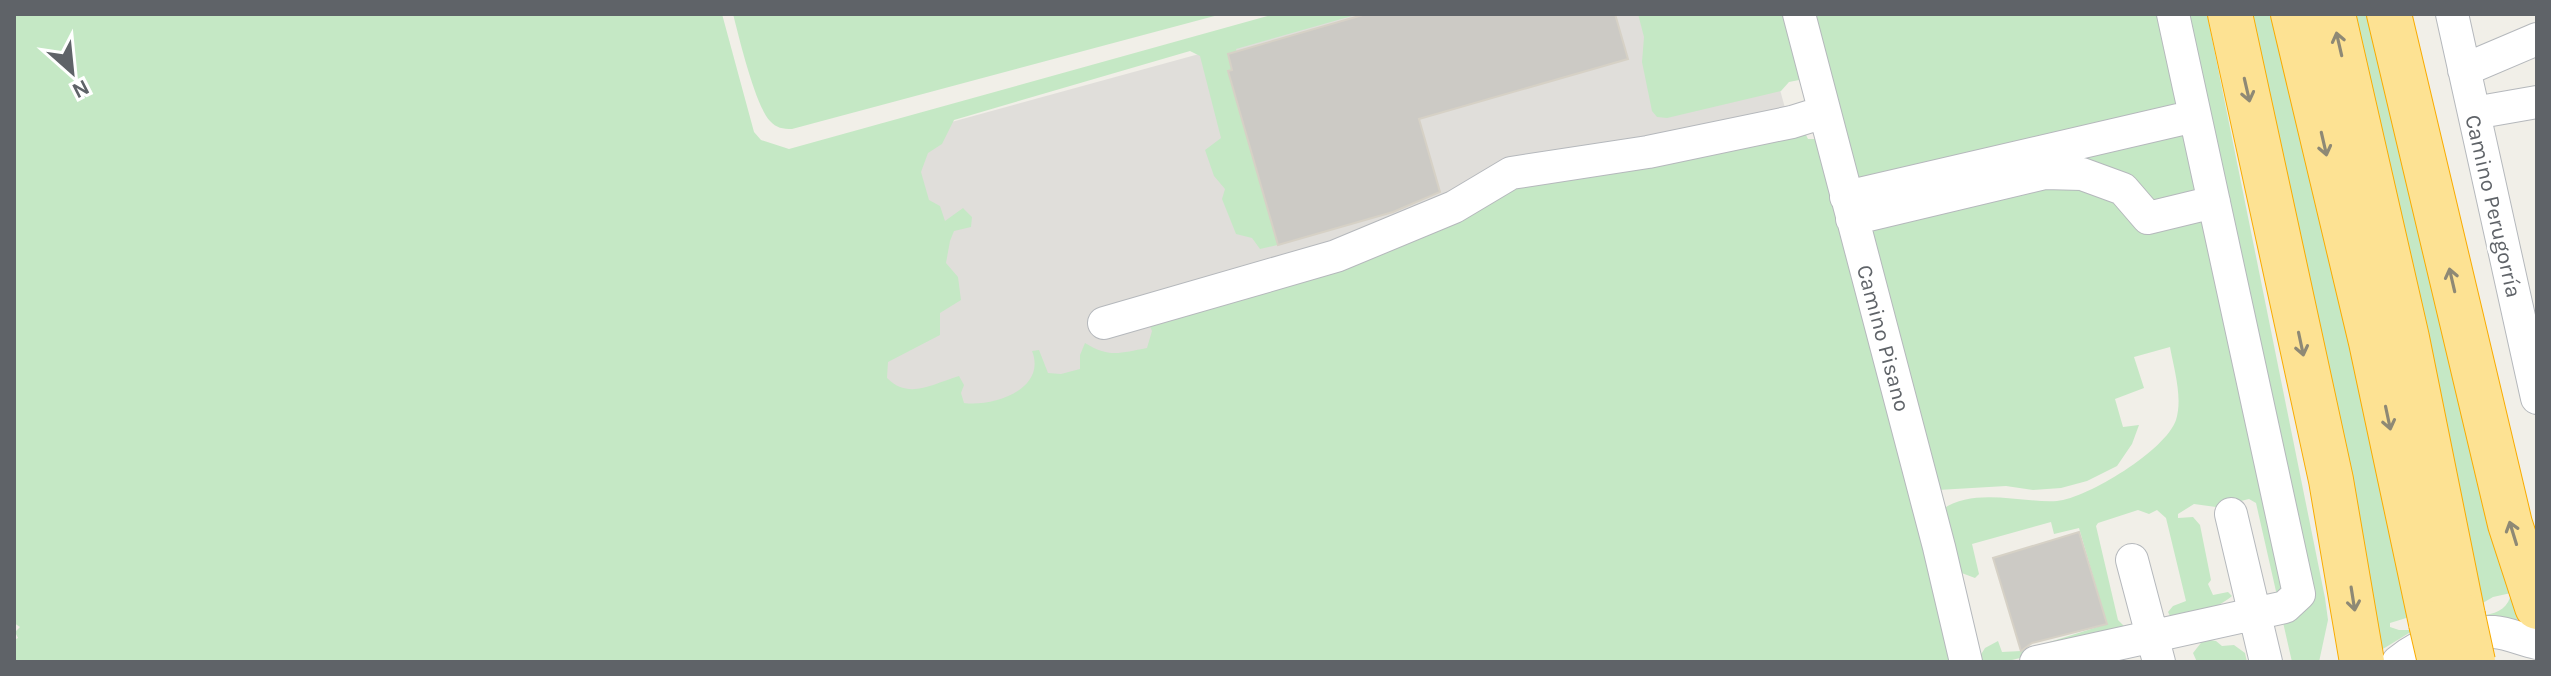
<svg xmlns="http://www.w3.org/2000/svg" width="2551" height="676" viewBox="0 0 2551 676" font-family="Karla,sans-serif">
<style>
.industrial{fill:#e0deda}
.green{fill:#c5e8c5}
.building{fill:#cccac5;stroke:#d6d1c6;stroke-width:2}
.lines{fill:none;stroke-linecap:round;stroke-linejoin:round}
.minor-casing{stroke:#b5b8bc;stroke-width:34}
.highway-casing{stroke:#f9ab00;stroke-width:46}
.minor{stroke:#fff;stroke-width:32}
.highway{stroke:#fde293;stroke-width:44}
.highway-bridge-casing{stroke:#f9ab00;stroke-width:46;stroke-linecap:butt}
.highway-bridge{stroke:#fde293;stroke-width:44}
.oneway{stroke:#8e8975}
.labels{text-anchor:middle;stroke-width:6;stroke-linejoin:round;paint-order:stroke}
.street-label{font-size:22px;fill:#5f6368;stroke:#fff}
</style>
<rect width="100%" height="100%" fill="#f1efe8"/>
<!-- industrial -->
<path class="industrial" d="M1345 14H1663L1760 17 1812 206 854 468 773 171Z"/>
<!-- green -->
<path class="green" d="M14 14H722L754 132 761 140 789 149 1275 14H1359L1236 49 1240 62 1234 67 1290 242 1260 249 1252 238 1236 234 1222 199 1225 189 1214 176 1205 150 1221 138 1200 56 1190 51 954 120 942 144 928 153 921 172 929 200 940 206 945 221 963 208 972 217 971 227 954 231 950 241 946 263 958 277 961 300 940 313V335L888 362 887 378C909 400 932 384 959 376L964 385 961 393 964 403C994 407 1047 389 1032 351L1039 350 1048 373 1061 374 1080 369V355L1085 343C1109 358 1120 353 1147 348L1152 331 1147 319 1495 189 1803 129 1808 139H1817L1956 662H14V640L18 638 15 632 20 627 14 623Z
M733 14H1222L792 129C783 129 776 128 770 121 755 105 739 37 733 14Z
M1638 14H1787L1804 79 1789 82 1781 91 1667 118 1657 117 1652 111 1642 62 1644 37Z
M1813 14H2207L2325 598 2328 620 2319 662H2292L2256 503 2249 499 2216 507 2194 504 2178 514V518L2193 517 2200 525 2211 580 2208 584 2213 595 2228 592 2232 596C2214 611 2193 614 2171 618L2168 612 2173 606 2186 601 2166 518 2157 510 2149 514 2138 510 2098 523 2096 526 2118 620 2125 627 2121 633 2004 662H1983L1980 656 1985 648 1998 641 2002 652 2021 651 2107 624 2079 528 2054 534 2051 522 1972 544 1979 574 1975 578 1959 572 1943 509C1975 487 2021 503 2057 501 2088 498 2166 450 2176 420 2183 398 2174 369 2170 347L2134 357 2144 388 2115 399 2123 427 2139 425 2132 444 2117 466 2087 481 2061 488 2033 490 2006 486 1938 490Z
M2240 14H2278L2416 615 2390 623V627L2399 630H2414L2373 655Z
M2348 14H2377L2526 621 2485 615C2499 613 2509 607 2511 593L2493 597 2481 604Z
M2204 639 2216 641 2222 646 2234 645 2245 653 2247 662H2197L2193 653Z"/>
<!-- building -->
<path class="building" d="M1366 14H1615L1628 59 1419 119 1440 192 1393 212 1278 245 1228 71 1232 70 1228 54Z
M2079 532 2107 624 2032 643 2021 651 1993 558Z"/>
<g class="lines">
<defs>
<path id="minor" d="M1799 14 1939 547 1966 662
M2452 14 2537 398
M2464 70 2537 39
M2474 113 2537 102
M1846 197 2195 116
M1852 219 2045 173 2082 174 2123 189 2148 218 2214 202
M1104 323 1336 256 1454 207 1511 173 1648 152 1792 122 1824 112
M2231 514 2266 662
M2132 560 2159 662
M2036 662 2285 607 2299 594 2173 14
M2398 662C2424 640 2460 631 2494 632 2508 633 2523 640 2537 643"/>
<path id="highway" d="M2230 14 2331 480 2362 662
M2293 14 2371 342 2431 623
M2333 14 2407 338 2463 616
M2389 14 2510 524 2537 607"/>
</defs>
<!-- minor casing -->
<use href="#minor" class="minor-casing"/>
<!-- highway casing -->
<use href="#highway" class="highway-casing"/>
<!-- minor -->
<use href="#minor" class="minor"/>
<!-- highway -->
<use href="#highway" class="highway"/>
<defs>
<path id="highway-bridge" d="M2463 616 2473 662
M2431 623 2440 662"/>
</defs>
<!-- highway-bridge casing -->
<use href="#highway-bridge" class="highway-bridge-casing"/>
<!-- highway-bridge -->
<use href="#highway-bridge" class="highway-bridge"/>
</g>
<!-- one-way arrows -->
<defs><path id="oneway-shaft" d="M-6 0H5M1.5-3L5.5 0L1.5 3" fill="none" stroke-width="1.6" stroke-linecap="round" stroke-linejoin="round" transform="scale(2)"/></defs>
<g class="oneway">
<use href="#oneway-shaft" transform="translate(2339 44) rotate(-103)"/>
<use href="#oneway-shaft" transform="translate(2247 90) rotate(77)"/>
<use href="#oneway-shaft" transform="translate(2324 144) rotate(77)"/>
<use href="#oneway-shaft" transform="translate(2452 280) rotate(-103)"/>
<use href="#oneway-shaft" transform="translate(2301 344) rotate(78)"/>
<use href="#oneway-shaft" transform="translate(2388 418) rotate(78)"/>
<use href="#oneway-shaft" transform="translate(2513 533) rotate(-107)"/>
<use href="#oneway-shaft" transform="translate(2353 599) rotate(81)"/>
</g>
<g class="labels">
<!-- street labels -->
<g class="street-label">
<text transform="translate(2494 206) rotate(77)" y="8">Camino Perugorría</text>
<text transform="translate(1884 338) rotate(75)" y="8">Camino Pisano</text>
</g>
</g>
<!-- border -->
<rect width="2551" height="676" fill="none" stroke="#5f6368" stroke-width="32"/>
<!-- north arrow -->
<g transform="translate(72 72) rotate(153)" stroke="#ffffff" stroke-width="6" paint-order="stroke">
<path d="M0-6L14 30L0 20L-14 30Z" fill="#5f6368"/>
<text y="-12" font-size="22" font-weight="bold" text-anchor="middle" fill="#5f6368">N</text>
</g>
</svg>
